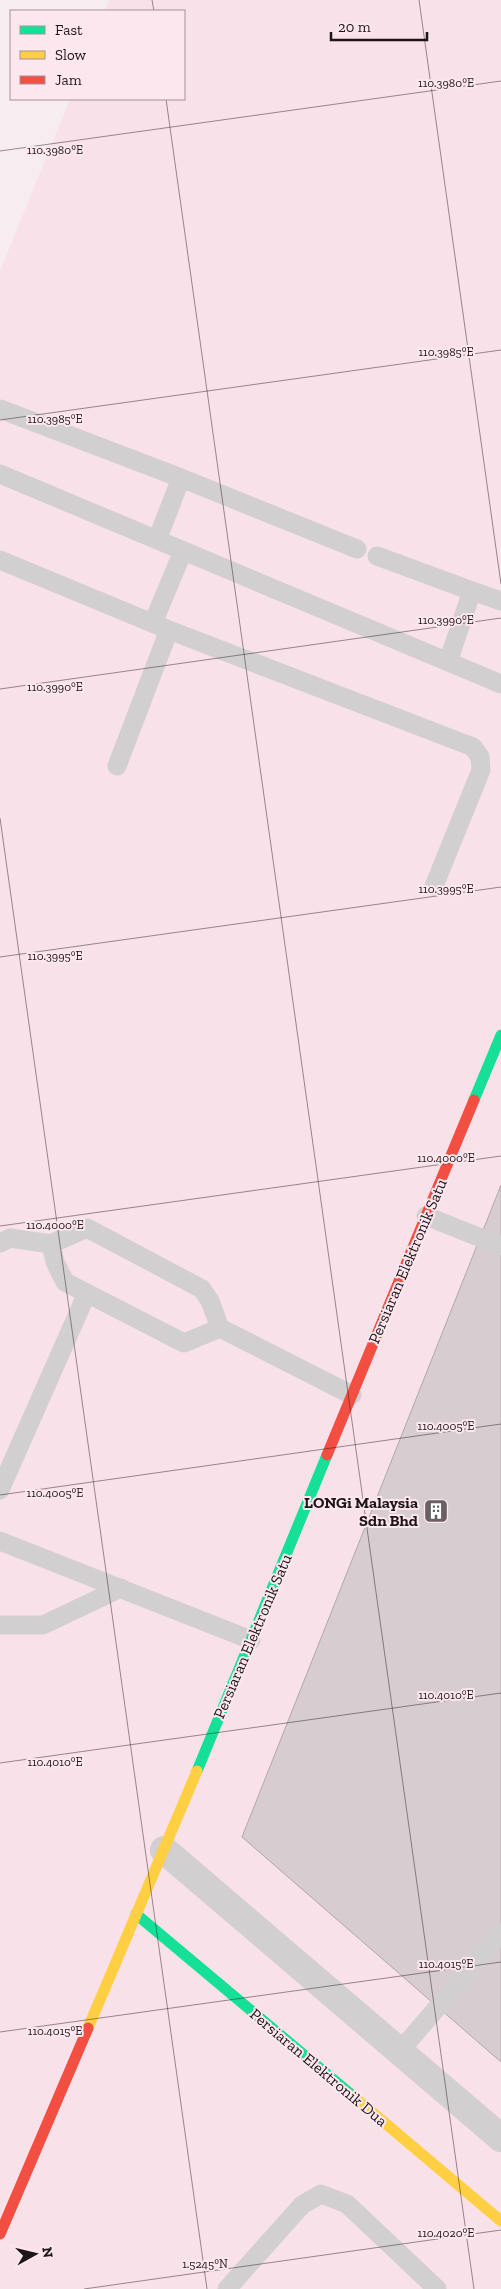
<svg xmlns="http://www.w3.org/2000/svg" width="501" height="2289" viewBox="0 0 501 2289" font-family="'Zilla Slab',serif">
<style>
.built{fill:#f9e1e9}
.building{fill:#d7cdd0;stroke:#b1a7aa}
.lines{fill:none;stroke-linecap:round;stroke-linejoin:round}
.lane{stroke:#d2cfd0;stroke-width:19}
.street{stroke:#d2cfd0;stroke-width:28}
.fast{stroke:#16e098;stroke-width:11}
.slow{stroke:#ffcf43;stroke-width:11}
.jam{stroke:#f24e42;stroke-width:11}
.ticks{fill:none;stroke:#1e1518;stroke-width:1;stroke-opacity:0.45}
.labels{text-anchor:middle;stroke-width:4;stroke-linejoin:round;paint-order:stroke}
.street-label{font-size:16px;fill:#1e1518;stroke:#fce7ee}
.poi-label{font-size:16px;font-weight:bold;fill:#1e1518;stroke:#fce7ee;text-anchor:end}
.ticks-label{font-size:12px;text-anchor:middle;fill:#1e1518;stroke:#fce7ee;stroke-width:4;stroke-linejoin:round;paint-order:stroke}
</style>
<rect width="100%" height="100%" fill="#f7ecef"/>
<!-- built -->
<path class="built" d="M109 0H501V2289H0V271L70 99H184V11H105Z"/>
<!-- building -->
<path class="building" d="M501 1185V2062L242 1837Z"/>
<g class="lines">
<!-- lane -->
<path class="lane" d="M0 409 181 478 157 540
M0 474 501 684
M181 478 357 549
M377 556 472 591
M0 560 169 630 473 747 480 757 481 770 434 886
M153 623 183 551
M448 662 472 591 501 601
M117 766 169 630
M426 1216 501 1246
M0 1243 10 1238 51 1244 87 1228 202 1289 210 1301 220 1328 352 1395
M51 1244 55 1262 65 1282 184 1343 220 1328
M0 1490 87 1293
M0 1541 251 1640
M0 1625H43L121 1588
M400 2051 501 1933
M227 2289 302 2205 321 2194 347 2204 437 2289"/>
<!-- street -->
<path class="street" d="M164 1850 501 2138"/>
<!-- fast -->
<path class="fast" d="M474 1100 501 1035
M197 1771 327 1455
M136 1914 353 2096"/>
<!-- slow -->
<path class="slow" d="M88 2028 197 1771
M353 2096 501 2221"/>
<!-- jam -->
<path class="jam" d="M327 1455 474 1100
M0 2234 88 2028"/>
</g>
<!-- ticks -->
<path class="ticks" d="M152 0 154 11M419 0 501 584M166 99 474 2289M0 151 501 81M0 420 501 350M0 689 501 618M0 818 207 2289M0 957 501 887M0 1226 501 1156M0 1495 501 1424M0 1763 501 1693M0 2032 501 1962M84 2289 501 2230"/>
<!-- icons -->
<defs>
<symbol id="building-square" viewBox="-11 -11 22 22"><rect x="-9" y="-9" width="18" height="18" rx="4" fill="#6a6063" stroke="#fce7ee"/><path d="M-4-6H4V6H1V3H-1V6H-4ZM-2.5-4.3h1.7v1.8h-1.7ZM.8-4.3h1.7v1.8H.8ZM-2.5-1h1.7V.8h-1.7ZM.8-1h1.7V.8H.8Z" fill="#fff"/></symbol>
</defs>
<g fill-rule="evenodd">
<use href="#building-square" x="422" y="1497" width="28" height="28"/>
</g>
<g class="labels">
<!-- street labels -->
<g class="street-label">
<text transform="translate(407 1261) rotate(-67)" y="6">Persiaran Elektronik Satu</text>
<text transform="translate(252 1636) rotate(-67)" y="6">Persiaran Elektronik Satu</text>
<text transform="translate(319 2067) rotate(40)" y="6">Persiaran Elektronik Dua</text>
</g>
<!-- poi labels -->
<g class="poi-label">
<text x="418" y="1508">LONGi Malaysia<tspan x="418" dy="18">Sdn Bhd</tspan></text>
</g>
</g>
<g class="ticks-label">
<text x="446" y="87">110.3980°E</text>
<text x="55" y="154">110.3980°E</text>
<text x="446" y="356">110.3985°E</text>
<text x="55" y="423">110.3985°E</text>
<text x="446" y="624">110.3990°E</text>
<text x="55" y="691">110.3990°E</text>
<text x="446" y="893">110.3995°E</text>
<text x="55" y="960">110.3995°E</text>
<text x="446" y="1162">110.4000°E</text>
<text x="55" y="1229">110.4000°E</text>
<text x="446" y="1430">110.4005°E</text>
<text x="55" y="1497">110.4005°E</text>
<text x="446" y="1699">110.4010°E</text>
<text x="55" y="1766">110.4010°E</text>
<text x="446" y="1968">110.4015°E</text>
<text x="55" y="2035">110.4015°E</text>
<text x="446" y="2237">110.4020°E</text>
<text x="205" y="2268">1.5245°N</text>
</g>
<!-- legend -->
<rect x="10" y="10" width="175" height="90" fill="#fce7ee" stroke="#a39398"/>
<rect x="20" y="26" width="25" height="8" fill="#16e098" stroke="#a39398"/>
<text x="55" y="35" font-size="15" fill="#1e1518">Fast</text>
<rect x="20" y="51" width="25" height="8" fill="#ffcf43" stroke="#a39398"/>
<text x="55" y="60" font-size="15" fill="#1e1518">Slow</text>
<rect x="20" y="76" width="25" height="8" fill="#f24e42" stroke="#a39398"/>
<text x="55" y="85" font-size="15" fill="#1e1518">Jam</text>
<!-- north arrow -->
<g transform="translate(35 2254) rotate(82)" stroke="#fce7ee" stroke-width="4" paint-order="stroke">
<path d="M0-4L9 19L0 12L-9 19Z" fill="#1e1518"/>
<text y="-8" font-size="14" font-weight="bold" text-anchor="middle" fill="#1e1518">N</text>
</g>
<!-- scale -->
<path d="M331 32v8h96v-8" fill="none" stroke="#1e1518" stroke-width="2.5"/>
<text x="338" y="32" font-size="15" fill="#1e1518" stroke="#fce7ee" stroke-width="4" paint-order="stroke">20 m</text>
</svg>
